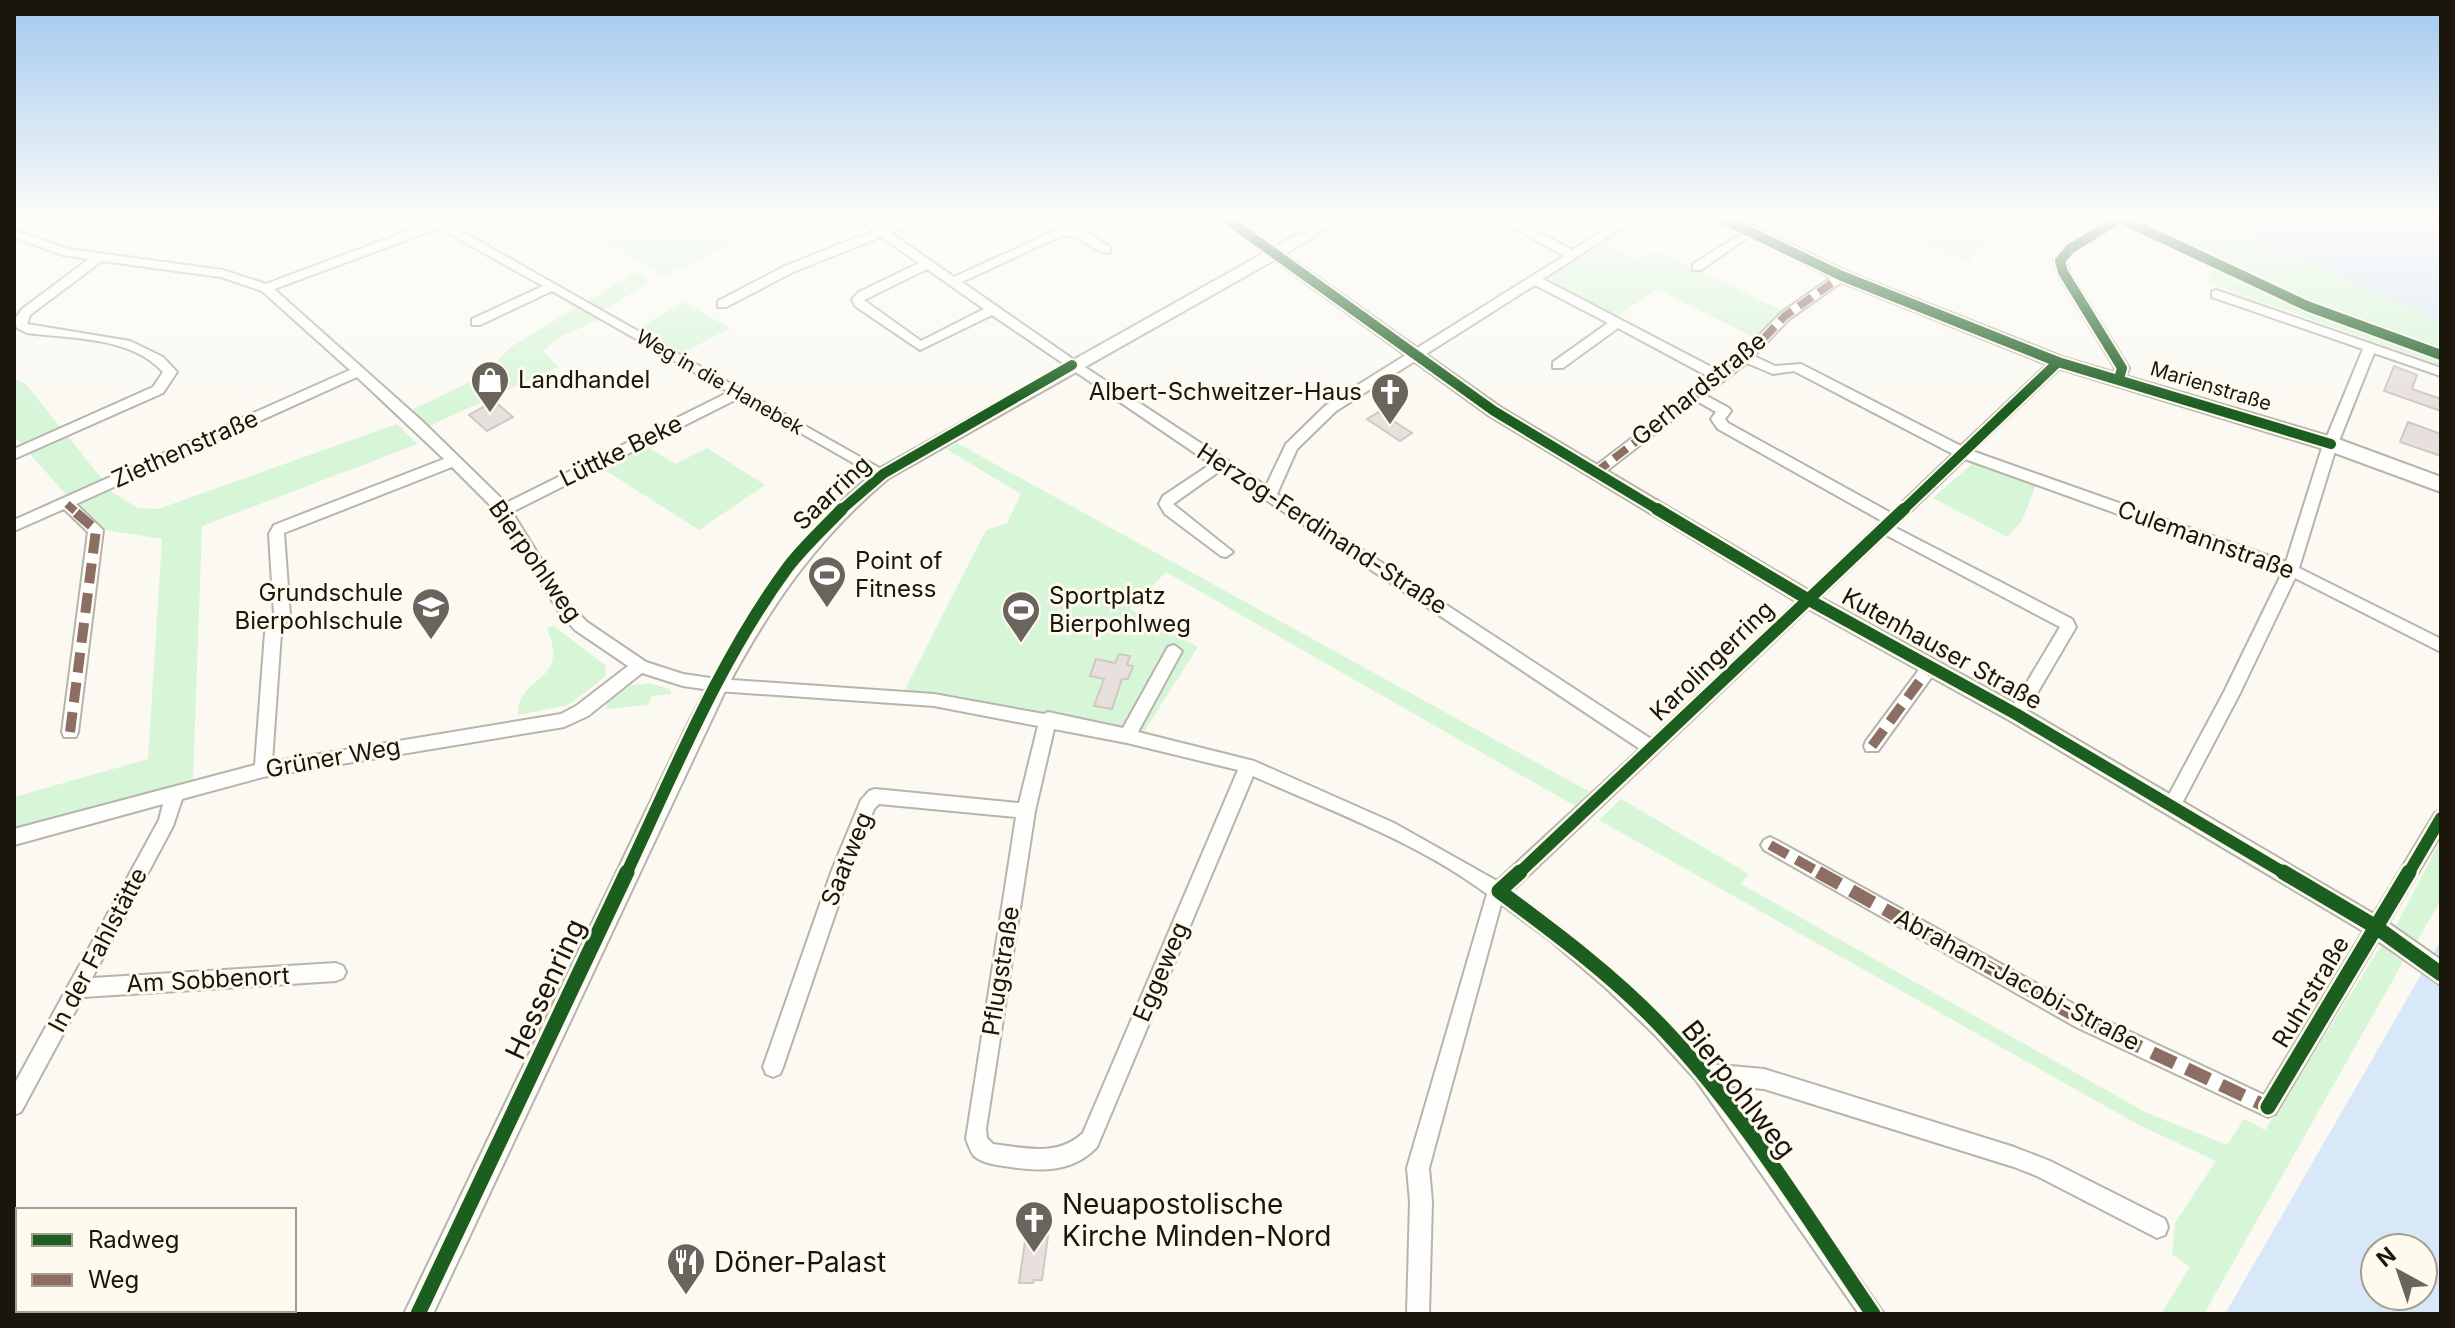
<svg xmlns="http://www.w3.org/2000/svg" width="2455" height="1328" viewBox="0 0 2455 1328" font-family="Inter,sans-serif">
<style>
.green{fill:#d7f6d8}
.water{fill:#d9e8f8;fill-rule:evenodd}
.building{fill:#e8e0dc;stroke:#cfc8c4;stroke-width:2}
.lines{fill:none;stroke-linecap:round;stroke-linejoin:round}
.minor-casing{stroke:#b7b4ac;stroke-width:4}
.tertiary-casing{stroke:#b7b4ac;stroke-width:4}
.secondary-casing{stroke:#b7b4ac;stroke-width:4}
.primary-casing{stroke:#b7b4ac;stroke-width:4}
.minor{fill:#fefefd;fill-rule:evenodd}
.tertiary{fill:#fefefd;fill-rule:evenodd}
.secondary{fill:#fefefd;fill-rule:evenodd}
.primary{fill:#fefefd;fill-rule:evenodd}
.quiet-far2{stroke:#8d6e63;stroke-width:8;stroke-dasharray:16 8;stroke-linecap:butt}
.quiet-far1{stroke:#8d6e63;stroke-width:10;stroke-dasharray:20 10;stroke-linecap:butt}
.quiet{stroke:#8d6e63;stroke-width:13;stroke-dasharray:25 13;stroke-linecap:butt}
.cycleway-far2-casing{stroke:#fffaee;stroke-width:14}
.cycleway-far1-casing{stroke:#fffaee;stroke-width:17}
.cycleway-casing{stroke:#fffaee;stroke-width:20}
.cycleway-far2{stroke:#1b5e20;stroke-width:10}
.cycleway-far1{stroke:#1b5e20;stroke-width:12}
.cycleway{stroke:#1b5e20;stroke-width:15}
.labels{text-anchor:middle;stroke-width:6;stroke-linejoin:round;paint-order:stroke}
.far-street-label{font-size:20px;fill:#1b160c;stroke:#fffaee}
.poi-label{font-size:24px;fill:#1b160c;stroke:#fffaee;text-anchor:start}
.street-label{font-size:24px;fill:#1b160c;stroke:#fffaee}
.near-street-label{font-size:28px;fill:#1b160c;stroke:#fffaee}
.near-poi-label{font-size:28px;fill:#1b160c;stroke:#fffaee;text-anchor:start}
</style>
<rect width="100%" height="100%" fill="#fbf9f2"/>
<!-- green -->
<path class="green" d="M710 220H787L663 276 594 238 631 222 665 240Z
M1851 220H2007L1968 262 1885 226 1872 236 1846 225Z
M2115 220H2214L2441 322V365L2205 282 2216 265Z
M1605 243 1639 260 1655 250 1785 312 1759 340 1657 289 1616 317 1552 283 1551 276Z
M636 272 651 282 601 311 596 321 560 337 543 351 558 367 429 426 412 410 484 375 512 346Z
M684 302 730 328 679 355 635 330Z
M14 379 25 383 103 480 68 497 14 436Z
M397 424 418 444 202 526 193 781 14 828V797L148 759 162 539 106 530 75 505 107 489 138 508 158 509Z
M642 443 675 464 707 448 765 485 699 530 597 465Z
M957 443 1590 792 1575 806 1166 572 1130 609 1198 647 1143 733 935 692 904 691 986 530 1007 523 1021 494 946 449Z
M1973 463 2036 485 2022 521 2007 537 1933 498Z
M553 625 606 666 605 677 568 705 518 715C517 674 571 684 547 629Z
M649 683 670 689 671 694 651 696 649 705 606 709 607 703 630 686Z
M1621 799 1749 874 1741 884 2147 1113 2227 1145 2244 1119 2265 1130 2381 946 2403 962 2204 1314H2161L2190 1267 2172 1254 2175 1223 2216 1161 2137 1124 1599 820Z
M2441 839V900L2417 941 2395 928Z"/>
<!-- water -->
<path class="water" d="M2214 220H2441V322Z
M2441 940V1314H2225ZM2375 1248H2423V1296H2375Z"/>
<!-- building -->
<path class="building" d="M2394 366 2417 375 2412 389 2441 399V411L2384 391Z
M494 401 513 417 487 431 469 415Z
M1379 412 1386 416 1412 433 1400 441 1367 419Z
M2408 422 2441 434V456L2400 442Z
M1119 654 1130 656 1127 665 1133 666 1128 679H1122L1112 709 1094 706 1104 679 1090 676 1096 659 1115 663Z
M1026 1235 1048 1236 1042 1280H1034L1033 1283H1019Z"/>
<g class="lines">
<defs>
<path id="minor" d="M426 220H449V224L890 474 888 477H878L739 398 512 512 569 604 587 622 646 662 683 674 717 679 934 694 1044 714 1048 712 1123 728 1168 647 1174 645 1182 651 1138 732 1254 761 1394 823 1497 881 1640 749 1221 470 1173 504 1233 552 1226 557 1221 556 1165 514 1159 504 1163 496 1211 464 992 315 920 350 855 306 852 299 859 292 919 263 881 237 793 272 726 307H718V301L785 266 873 231 860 220H873L883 227 901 220H917L891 233 954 277 1061 228 1083 230 1110 247V253C1093 253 1084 236 1063 235L962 282 1077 362 1266 486 1286 444 1326 405 1564 256 1500 220H1515L1572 250 1620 220H1634L1543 279 1719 371 1741 354 1781 313 1838 273H1846V279L1789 319 1754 356 1775 366 1801 364 1961 446 2053 359H2063V365L1972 451 2286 562 2321 451 2363 349 2212 297V291L2216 290 2441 368V376L2374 353 2335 451 2299 568 2441 639V652L2295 578 2240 693 2178 811 2172 813 2166 811 2163 806 2224 692 2282 573 1965 459 1894 527 2072 619 2076 627 2022 719H2010L2008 714 2060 627 1886 535 1512 891C1583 942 1648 999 1708 1064L1764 1069 2014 1147 2050 1161 2165 1219 2168 1227 2165 1235 2157 1238 2037 1176 2014 1167 1764 1089 1723 1085 1884 1314H1859L1696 1080 1654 1034 1606 988 1551 941 1501 904 1429 1168 1432 1202 1429 1314H1407L1410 1202 1407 1168 1487 894C1417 842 1331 811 1253 776L1097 1147C1073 1172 1043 1172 1010 1167 998 1165 983 1164 974 1156 970 1151 968 1144 966 1139L1016 817 879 804 874 809 850 870 783 1067 780 1074 773 1077 766 1074 763 1067 832 870 861 800 869 791 875 789 1019 803 1038 726 934 706 717 691 683 686 642 673 588 716 564 727 263 777 182 799 173 826 92 978 336 963 343 966 346 972 343 978 336 981 83 997 21 1112 14 1115V1085L159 820 163 804 14 845V829L255 765 265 633 274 615 269 534 274 525 444 459 357 377 76 504 103 530 78 732 76 737H64L62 732 88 532 64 509 14 531V520L350 370 262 291 221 277 102 261 30 315 27 324 130 341 163 357 177 372 163 393 14 459V449L153 387 163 372C130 336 72 339 27 333L17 328 15 319 22 309 89 259 62 255 14 237V230L68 249 223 270 266 284 429 223ZM439 228 543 286 472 319V325H480L552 291 729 392 506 503 422 421 274 289ZM927 269 984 309 921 341 864 300ZM1535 285 1608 323 1553 362V368H1563L1618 328 1711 378 1590 470 1588 473 1590 476H1600L1697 401 1716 412 1711 419 1718 429 1882 521 1651 739 1277 494 1297 449 1336 411ZM1747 363 1773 374 1794 371 1953 454 1891 513 1728 423 1725 419 1731 411 1729 408 1705 395ZM452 467 499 514 559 612 575 630 628 666 576 706 561 714 272 762 281 633 290 615 284 533ZM1054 729 1127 743 1238 770 1083 1133C1058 1157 1025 1148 993 1144L987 1138 986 1129 1035 811Z
M2108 220H2134L2311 303 2441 351V359L2303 309 2121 223 2074 252 2066 261 2069 272 2129 368 2124 382H2114L2112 379 2115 368 2057 272 2054 261 2066 246Z
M1749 229 1755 232 1753 234 1701 270H1693V264Z
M1930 661 1936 663 1938 667 1936 671 1878 751H1866L1864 746 1866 741 1924 663Z
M2441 811V834L2275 1114 2268 1117 2076 1027 1764 850 1761 845 1764 840 1770 837 1776 840 2090 1013 2264 1095 2435 813Z"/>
<path id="tertiary" d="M1221 220H1238L1275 247 1323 220H1341L1285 254 1500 407 1816 595 2023 708 2384 920 2441 960V985L2368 934 2009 720 1802 605 1488 415 1274 260 889 478C816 539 771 605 726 689L433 1314H404L685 730C738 626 785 545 877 470L1264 253Z"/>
<path id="secondary" d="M14 1295H18V1310H93L95 1314H14Z"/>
<path id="primary" d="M1717 220H1740L1848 272 2065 358 2338 439 2441 477V492L2324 449 2051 366 1836 280Z"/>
</defs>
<!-- minor casing -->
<use href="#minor" class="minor-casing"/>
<!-- tertiary casing -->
<use href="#tertiary" class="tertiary-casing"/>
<!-- secondary casing -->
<use href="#secondary" class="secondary-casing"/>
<!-- primary casing -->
<use href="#primary" class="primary-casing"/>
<!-- minor -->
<use href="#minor" class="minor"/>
<!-- tertiary -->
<use href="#tertiary" class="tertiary"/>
<!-- secondary -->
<use href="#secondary" class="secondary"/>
<!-- primary -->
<use href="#primary" class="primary"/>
<!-- quiet-far2 -->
<path class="quiet-far2" d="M1595 473 1746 357 1785 316 1842 276
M67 504 75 511"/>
<!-- quiet-far1 -->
<path class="quiet-far1" d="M70 732 96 530 72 509
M1872 746 1930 667
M1770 845 1822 874"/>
<!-- quiet -->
<path class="quiet" d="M1818 872 2083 1020 2268 1107"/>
<defs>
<path id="cycleway-far2" d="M1228 220 1494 411 1660 511
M1725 220 1842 276 2058 362 2331 444
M2117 220 2070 249 2060 261 2063 272 2122 368 2119 379
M2124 220 2307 306 2441 355
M840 511 883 474 1072 365
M1902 511 2058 362"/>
<path id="cycleway-far1" d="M1657 509 1809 600 2016 714 2286 874
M626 874C675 770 720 659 788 567 804 546 824 528 842 509
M1518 874 1904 509
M2408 874 2441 818"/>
<path id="cycleway" d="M1520 872 1499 891C1554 932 1611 974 1659 1024 1742 1110 1806 1216 1873 1314
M2283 872 2376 927 2441 974
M2268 1107 2409 872
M418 1314 627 872"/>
</defs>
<!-- cycleway-far2 casing -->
<use href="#cycleway-far2" class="cycleway-far2-casing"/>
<!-- cycleway-far1 casing -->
<use href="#cycleway-far1" class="cycleway-far1-casing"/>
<!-- cycleway casing -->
<use href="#cycleway" class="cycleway-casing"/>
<!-- cycleway-far2 -->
<use href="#cycleway-far2" class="cycleway-far2"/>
<!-- cycleway-far1 -->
<use href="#cycleway-far1" class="cycleway-far1"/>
<!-- cycleway -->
<use href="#cycleway" class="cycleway"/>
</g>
<!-- sky -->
<linearGradient id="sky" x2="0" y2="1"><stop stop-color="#a2c9ee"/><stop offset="0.54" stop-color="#fdfcf9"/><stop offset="1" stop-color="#fdfcf9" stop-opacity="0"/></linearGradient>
<rect width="2455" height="406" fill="url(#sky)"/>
<!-- icons -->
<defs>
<symbol id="shop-pin" viewBox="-11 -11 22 30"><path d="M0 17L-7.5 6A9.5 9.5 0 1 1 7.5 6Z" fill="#69655c" stroke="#fffaee"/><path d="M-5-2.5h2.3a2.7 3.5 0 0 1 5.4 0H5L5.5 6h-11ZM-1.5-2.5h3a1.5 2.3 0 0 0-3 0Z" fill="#fff"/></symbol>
<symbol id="church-pin" viewBox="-11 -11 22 30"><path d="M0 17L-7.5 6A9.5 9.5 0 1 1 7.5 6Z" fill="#69655c" stroke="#fffaee"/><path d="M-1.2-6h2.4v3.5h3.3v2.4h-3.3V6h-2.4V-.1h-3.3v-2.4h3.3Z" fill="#fff"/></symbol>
<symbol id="stadium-pin" viewBox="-11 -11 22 30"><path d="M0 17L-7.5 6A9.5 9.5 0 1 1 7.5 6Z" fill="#69655c" stroke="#fffaee"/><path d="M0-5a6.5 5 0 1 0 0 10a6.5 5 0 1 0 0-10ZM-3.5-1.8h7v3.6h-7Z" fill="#fff"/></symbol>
<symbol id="school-pin" viewBox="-11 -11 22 30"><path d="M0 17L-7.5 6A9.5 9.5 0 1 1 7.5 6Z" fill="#69655c" stroke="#fffaee"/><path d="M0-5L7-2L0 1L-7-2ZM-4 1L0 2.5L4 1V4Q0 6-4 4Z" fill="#fff"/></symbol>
<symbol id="restaurant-pin" viewBox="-11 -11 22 30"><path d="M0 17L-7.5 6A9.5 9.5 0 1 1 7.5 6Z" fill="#69655c" stroke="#fffaee"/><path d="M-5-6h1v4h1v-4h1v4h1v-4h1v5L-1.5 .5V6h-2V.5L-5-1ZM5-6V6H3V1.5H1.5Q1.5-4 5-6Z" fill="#fff"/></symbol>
</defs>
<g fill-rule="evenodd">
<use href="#shop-pin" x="468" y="358" width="44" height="60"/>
<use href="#church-pin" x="1368" y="370" width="44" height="60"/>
<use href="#stadium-pin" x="805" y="553" width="44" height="60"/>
<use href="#school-pin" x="409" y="585" width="44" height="60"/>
<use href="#stadium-pin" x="999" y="588" width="44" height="60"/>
<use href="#church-pin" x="1012" y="1198" width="44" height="60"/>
<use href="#restaurant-pin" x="664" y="1240" width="44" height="60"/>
</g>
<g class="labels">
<!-- far-street labels -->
<g class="far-street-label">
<text transform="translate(720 382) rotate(30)" y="7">Weg in die Hanebek</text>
<text transform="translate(2211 386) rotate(17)" y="7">Marienstraße</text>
</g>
<!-- poi labels -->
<g class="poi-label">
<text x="518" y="388">Landhandel</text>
<text x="1362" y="400" text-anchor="end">Albert-Schweitzer-Haus</text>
<text x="855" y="569">Point of<tspan x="855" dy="28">Fitness</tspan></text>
<text x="403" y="601" text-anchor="end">Grundschule<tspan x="403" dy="28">Bierpohlschule</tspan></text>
<text x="1049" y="604">Sportplatz<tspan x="1049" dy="28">Bierpohlweg</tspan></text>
</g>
<!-- street labels -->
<g class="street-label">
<text transform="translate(1699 389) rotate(-39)" y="8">Gerhardstraße</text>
<text transform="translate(185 449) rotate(-24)" y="8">Ziethenstraße</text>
<text transform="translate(621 451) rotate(-26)" y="8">Lüttke Beke</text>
<text transform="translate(832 493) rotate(-43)" y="8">Saarring</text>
<text transform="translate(1322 529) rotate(33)" y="8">Herzog-Ferdinand-Straße</text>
<text transform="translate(2206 540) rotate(20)" y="8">Culemannstraße</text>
<text transform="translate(535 561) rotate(55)" y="8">Bierpohlweg</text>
<text transform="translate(1942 649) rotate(29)" y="8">Kutenhauser Straße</text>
<text transform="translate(1712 661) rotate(-44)" y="8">Karolingerring</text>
<text transform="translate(333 758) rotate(-10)" y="8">Grüner Weg</text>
<text transform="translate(847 859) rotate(-68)" y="8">Saatweg</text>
<text transform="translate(98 950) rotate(-62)" y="8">In der Fahlstätte</text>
<text transform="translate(1001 971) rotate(-81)" y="8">Pflugstraße</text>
<text transform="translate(1161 972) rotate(-67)" y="8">Eggeweg</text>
<text transform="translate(208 980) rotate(-3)" y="8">Am Sobbenort</text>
<text transform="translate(2017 980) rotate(28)" y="8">Abraham-Jacobi-Straße</text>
<text transform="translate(2311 992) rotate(-59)" y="8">Ruhrstraße</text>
</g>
<!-- near-street labels -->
<g class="near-street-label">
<text transform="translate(545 989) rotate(-65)" y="10">Hessenring</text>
<text transform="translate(1739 1089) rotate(52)" y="10">Bierpohlweg</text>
</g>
<!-- near-poi labels -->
<g class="near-poi-label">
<text x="1062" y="1214">Neuapostolische<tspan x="1062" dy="32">Kirche Minden-Nord</tspan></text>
<text x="714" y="1272">Döner-Palast</text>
</g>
</g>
<!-- border -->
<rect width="2455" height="1328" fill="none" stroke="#1b160c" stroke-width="32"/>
<!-- legend -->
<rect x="16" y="1208" width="280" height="104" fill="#fffaee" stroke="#a49f94" stroke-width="2"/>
<rect x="32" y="1234" width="40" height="12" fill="#1b5e20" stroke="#a49f94" stroke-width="2"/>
<text x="88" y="1248" font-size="24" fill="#1b160c">Radweg</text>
<rect x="32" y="1274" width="40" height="12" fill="#8d6e63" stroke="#a49f94" stroke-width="2"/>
<text x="88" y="1288" font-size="24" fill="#1b160c">Weg</text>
<!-- north arrow -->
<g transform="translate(2399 1272) rotate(320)"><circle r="38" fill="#fffaee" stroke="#a49f94" stroke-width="2"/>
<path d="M0-6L14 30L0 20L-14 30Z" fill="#69655c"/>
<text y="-12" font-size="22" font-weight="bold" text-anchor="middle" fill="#1b160c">N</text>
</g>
</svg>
